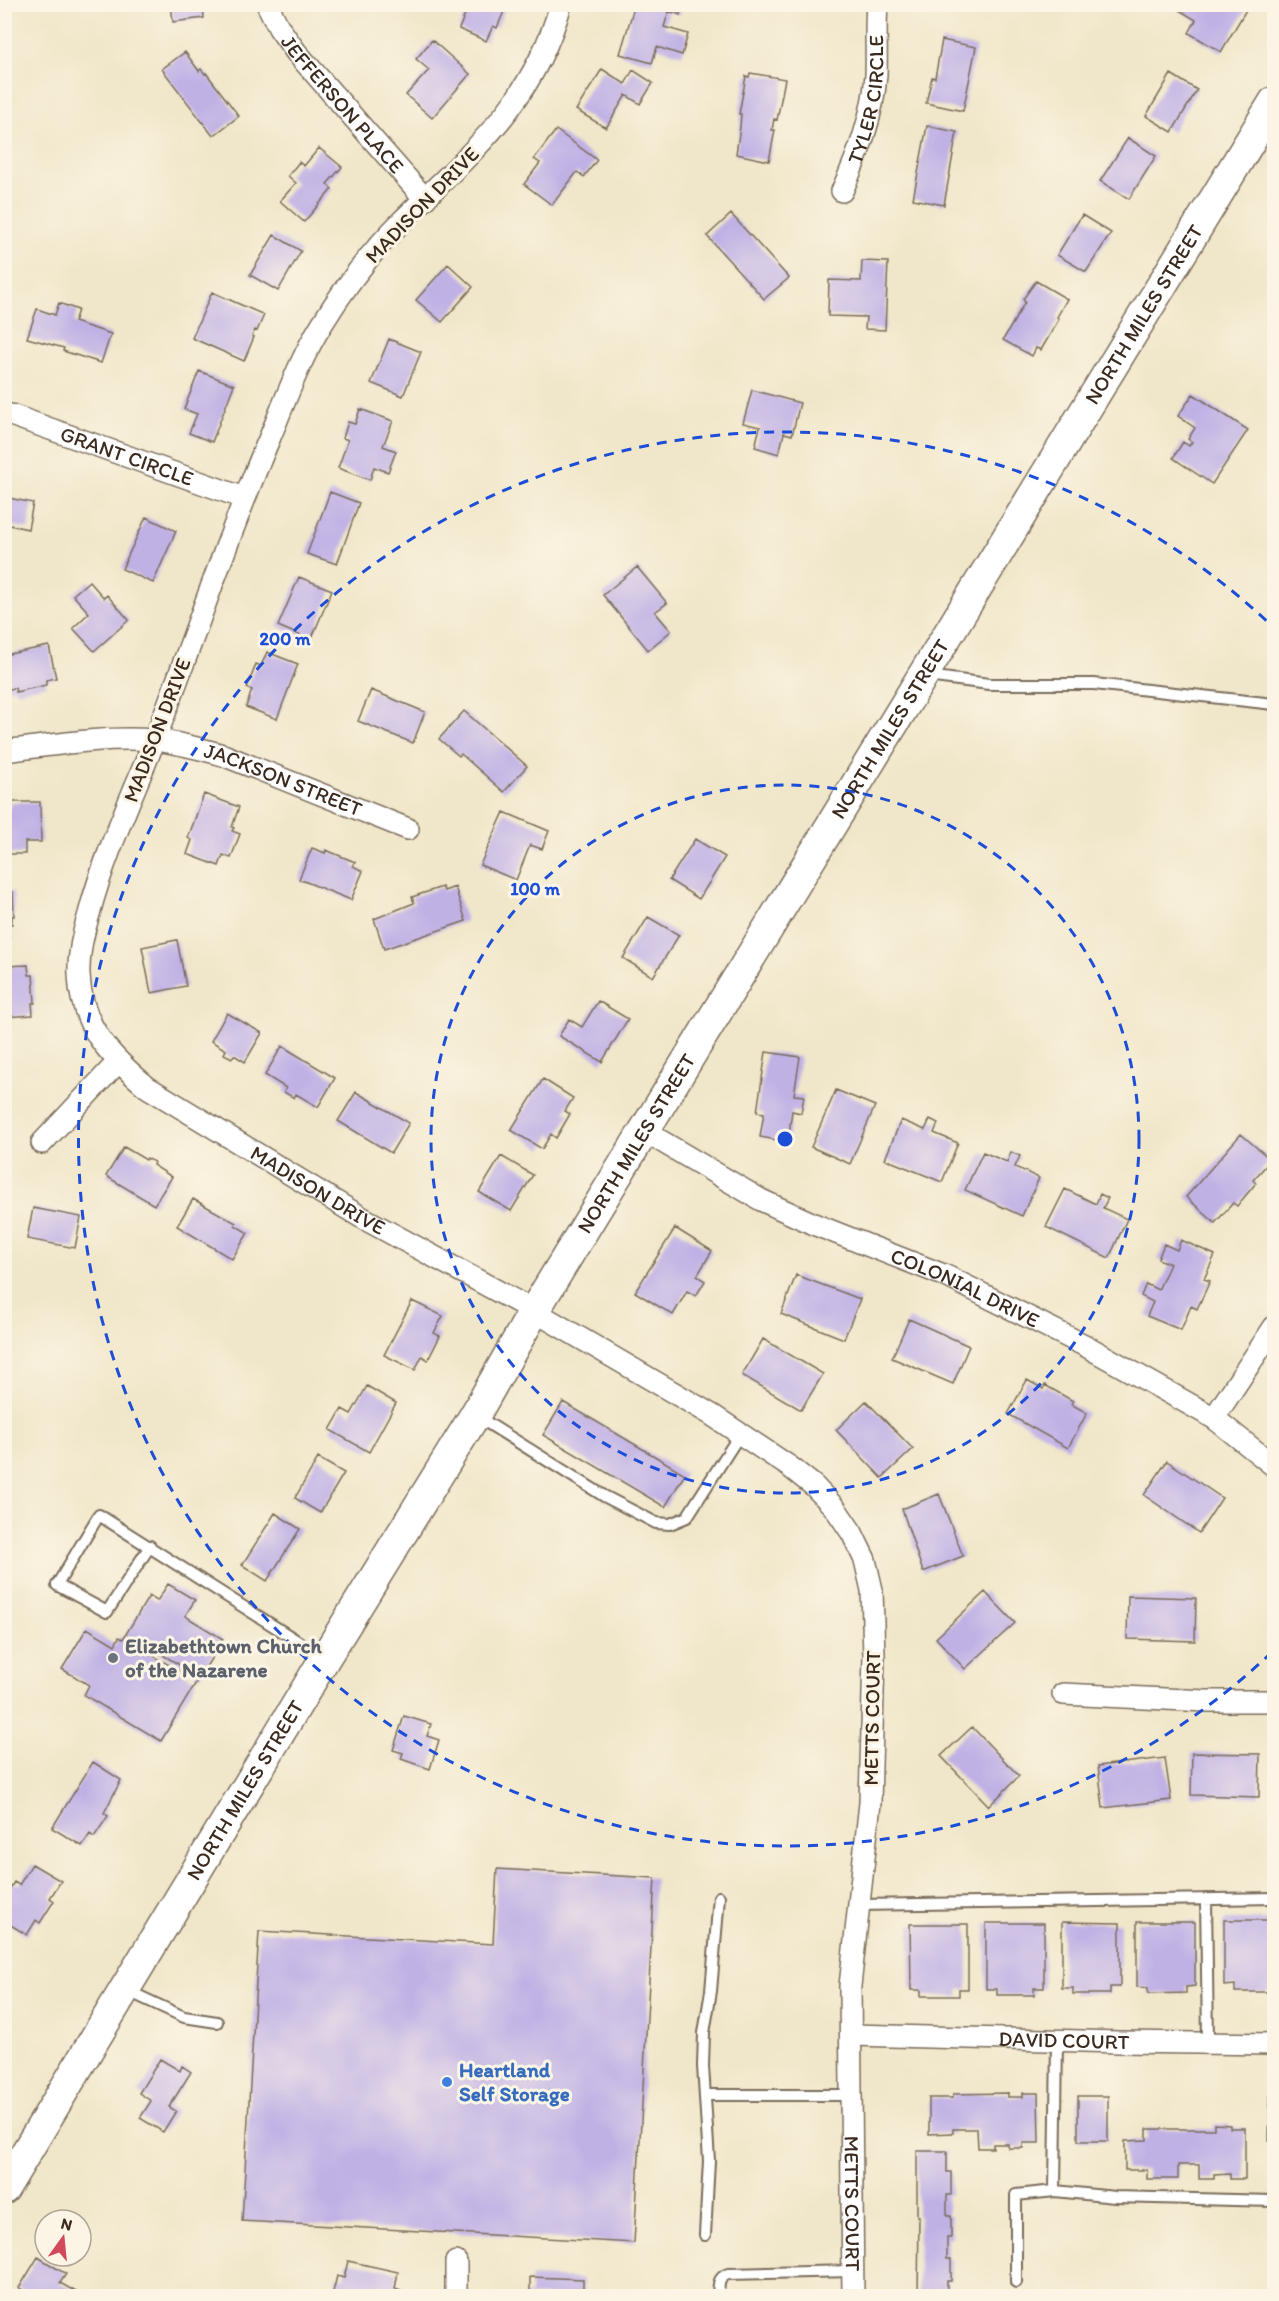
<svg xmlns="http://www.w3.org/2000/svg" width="1279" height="2301" viewBox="0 0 1279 2301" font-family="Itim,sans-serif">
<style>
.building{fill:#c0b1e5}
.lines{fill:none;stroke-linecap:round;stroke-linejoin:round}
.lane-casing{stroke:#7a6c5a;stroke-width:14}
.street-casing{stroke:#7a6c5a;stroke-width:24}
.secondary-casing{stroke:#7a6c5a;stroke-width:33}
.lane{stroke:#fff;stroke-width:10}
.street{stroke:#fff;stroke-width:21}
.secondary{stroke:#fff;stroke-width:30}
.ring{fill:none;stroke:#1d4ed8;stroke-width:3;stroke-dasharray:10 8}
.worship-dot{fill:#6b7280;stroke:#fcf5e5;stroke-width:2}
.shop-dot{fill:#3f7fe0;stroke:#fcf5e5;stroke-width:2}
.labels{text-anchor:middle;stroke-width:6;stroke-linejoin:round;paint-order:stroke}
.street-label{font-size:21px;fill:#3b2a1e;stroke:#fcf5e5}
.worship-label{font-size:21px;font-weight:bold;fill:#5b616d;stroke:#fcf5e5;text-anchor:start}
.shop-label{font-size:21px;font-weight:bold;fill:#366cbe;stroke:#fcf5e5;text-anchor:start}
.centre{fill:#1d4ed8;stroke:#fcf5e5;stroke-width:3}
.ring-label{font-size:18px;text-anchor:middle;font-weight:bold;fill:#1d4ed8;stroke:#fcf5e5;stroke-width:6;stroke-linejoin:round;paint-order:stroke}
</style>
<rect width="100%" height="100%" fill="#fcf5e5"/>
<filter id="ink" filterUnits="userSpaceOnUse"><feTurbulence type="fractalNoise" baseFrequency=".0167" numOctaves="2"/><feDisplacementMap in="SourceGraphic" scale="12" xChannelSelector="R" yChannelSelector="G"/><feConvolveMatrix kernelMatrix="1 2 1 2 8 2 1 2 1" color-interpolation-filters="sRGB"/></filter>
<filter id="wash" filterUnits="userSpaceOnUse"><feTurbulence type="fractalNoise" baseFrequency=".008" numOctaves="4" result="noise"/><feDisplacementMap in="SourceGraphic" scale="24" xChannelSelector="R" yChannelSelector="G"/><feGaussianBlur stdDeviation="1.35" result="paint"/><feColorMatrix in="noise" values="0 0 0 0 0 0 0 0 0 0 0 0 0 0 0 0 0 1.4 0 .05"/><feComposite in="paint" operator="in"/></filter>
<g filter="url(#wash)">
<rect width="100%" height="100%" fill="#f0e6c9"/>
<g id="blocks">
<!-- building -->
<path class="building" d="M171 4H203L204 18 173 22Z
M469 4H507L497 28 493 26 486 41 459 29Z
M635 4H682L680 15 669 11 664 27 688 34 682 55 657 47 652 63 620 54Z
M1169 4H1237L1246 10 1221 52 1189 33 1196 20Z
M432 40 470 74 432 118 406 95 429 70 416 59Z
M942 40 976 47 963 111 926 103 932 77 935 78Z
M185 52 199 71 201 69 205 74 206 73 239 116 213 136 162 69Z
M602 69 625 84 633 70 653 83 640 104 626 95 606 128 576 110Z
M750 73 785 79 777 120 774 119 772 130H775L769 161 736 154 740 127 741 114H739L746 76 749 77Z
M1171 74 1197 90 1172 132 1146 116Z
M927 126 957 132 944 205 913 199Z
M556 130 597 160 584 177 577 172 552 205 524 184 540 163 534 159Z
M1128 138 1156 156 1129 199 1100 181Z
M319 148 342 167 327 184 332 189 304 222 280 201 296 183 288 176 299 162 304 166Z
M731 214 789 278 764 299 707 236Z
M1082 215 1111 233 1086 272 1057 255Z
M274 235 301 251 278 291 250 275Z
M862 261 888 262 885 330 865 329 866 317 828 316 829 280 861 281Z
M448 264 473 287 442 322 416 300Z
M1036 281 1067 299 1057 317 1059 319 1041 350 1036 348 1032 356 1003 340 1025 302 1023 299Z
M212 292 264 315 257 331 255 330 252 336 254 337 244 361 192 338Z
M59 303 78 310 74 322 111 334 101 363 63 351 64 348 27 338 37 309 55 315Z
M389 339 421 352 403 396 371 383Z
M199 371 234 385 212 442 189 433 197 414 184 409Z
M752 390 800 403 792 435 784 433 779 454 755 447 760 427 743 423Z
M1193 394 1248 430 1212 484 1173 458 1183 442 1189 446 1192 442 1188 439 1195 428 1178 416Z
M360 409 393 421 383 446 396 451 388 472 374 467 370 480 338 468 348 440 343 438 348 422 355 424Z
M330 492 359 503 337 564 307 554Z
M4 497 33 503 28 529 9 525 7 539H4Z
M146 517 176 531 153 583 122 569Z
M637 567 667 603 655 612 671 631 648 650 603 595Z
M299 577 332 590 311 640 278 626Z
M89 581 104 598 107 595 129 620 94 651 73 628 89 613 73 595Z
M49 646 56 678 46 680V685L16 692 15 688 4 690V655Z
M267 652 298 664 277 719 246 707 252 690 247 688 256 664 261 666Z
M371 690 425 712 413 743 358 721Z
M464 711 527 766 504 792 461 754 459 756 439 739Z
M204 794 239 807 232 827 234 828 232 831 240 834 231 858 223 855 219 866 187 854 192 840 188 838Z
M10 802H40L41 842H25V854H8L7 842H4V808H10Z
M504 812 549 831 542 849 530 845 516 880 480 865Z
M695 839 725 857 699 899 669 880Z
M312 848 325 853 326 850 355 862 353 866 363 871 351 900 299 879Z
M442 887 444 891 455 887 466 921 384 949 374 919 414 903 412 897Z
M4 892H13L14 916H12V924H9L10 947H4Z
M648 917 679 935 653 977 623 958Z
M177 940 186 986 151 993 142 947Z
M28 965 29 975H33L35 1003H32L33 1015 4 1017V966Z
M598 1001 628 1019 602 1062 559 1036 569 1019 582 1027Z
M227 1013 262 1033 245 1062 234 1055 232 1058 224 1054 226 1050 211 1041Z
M282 1046 335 1078 318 1107 296 1094 294 1098 284 1092 286 1088 265 1075Z
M766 1052 800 1057 794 1095 804 1096 801 1113 792 1111 788 1142 760 1137 764 1113 757 1112Z
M543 1079 573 1098 565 1111 570 1114 556 1138 551 1134 542 1149 511 1130Z
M836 1090 875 1106 850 1164 811 1147Z
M356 1092 409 1123 391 1153 338 1121Z
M930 1119 938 1123 934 1133 958 1143 942 1182 885 1159 901 1120 925 1130Z
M1241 1134 1271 1160 1253 1180 1256 1183 1237 1206 1233 1203 1215 1223 1186 1197Z
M124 1147 146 1160 147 1158 154 1162 153 1165 172 1177 154 1205 106 1176Z
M983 1152 1007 1162 1011 1152 1020 1156 1015 1167 1039 1178 1022 1216 965 1190Z
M501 1156 533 1175 511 1211 479 1192Z
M1065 1189 1096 1204 1100 1194 1108 1198 1103 1208 1127 1219 1109 1258 1046 1227Z
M193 1199 236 1223 235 1225 248 1233 232 1259 177 1226Z
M33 1208 81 1217 75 1248 27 1239Z
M675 1228 712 1251 697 1276 705 1281 696 1296 687 1291 673 1315 635 1292Z
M1181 1240 1215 1255 1204 1279 1210 1281 1197 1309 1191 1306 1181 1330 1147 1316 1153 1302 1141 1296 1146 1284 1158 1290 1170 1264 1158 1259 1164 1244 1177 1250Z
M796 1275 860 1299 844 1339 781 1314Z
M412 1301 443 1316 434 1333 440 1336 428 1360 422 1356 415 1370 384 1355Z
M909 1319 969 1346 953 1384 892 1358Z
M763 1339 823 1374 801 1410 742 1375Z
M1027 1380 1043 1389 1045 1385 1073 1401 1071 1404 1087 1413 1068 1448 1008 1414Z
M367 1386 396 1403 369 1452 330 1430 342 1409 351 1414Z
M866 1401 913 1449 882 1478 836 1430Z
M563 1402 685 1474 665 1507 543 1435Z
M318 1458 344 1473 320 1513 295 1498Z
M1167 1461 1222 1498 1199 1533 1144 1495Z
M939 1494 963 1556 923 1572 902 1509Z
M275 1513 300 1529 267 1581 242 1565Z
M168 1584 195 1600 185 1616 223 1639 200 1677 141 1642 138 1647 197 1681 161 1741 84 1695 89 1685 62 1669 87 1628 115 1645 119 1637 123 1639 149 1596 157 1601Z
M985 1592 1015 1623 965 1669 936 1638Z
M1128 1596 1196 1598 1195 1641 1127 1639Z
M404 1716 431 1724 427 1736 439 1740 430 1769 401 1759 403 1753 393 1750Z
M972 1727 1019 1776 989 1806 941 1756Z
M1192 1753 1260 1754 1259 1797 1191 1795Z
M1165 1758 1171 1800 1103 1808 1098 1766Z
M93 1762 121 1780 104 1813 108 1816 94 1837 90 1834 82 1846 52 1828Z
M32 1864 61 1881 50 1898 54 1901 40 1923 36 1920 27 1935 4 1921V1906L8 1900 4 1898 14 1882 19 1885Z
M497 1869 655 1878 634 2243 242 2221 259 1931 493 1944Z
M1224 1920H1274V1984H1272V1992H1235V1985L1224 1986Z
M1062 1922 1120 1923V1987H1110V1994H1073V1988H1062Z
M1137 1922H1195V1986L1186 1987V1993L1148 1994V1988L1137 1987Z
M986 1923H1044V1988H1034V1995H997V1989H986Z
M910 1924H968V1989H959V1996H921V1990H911Z
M160 2059 180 2071 182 2066 191 2072 169 2107 176 2111 163 2132 140 2118 151 2101 139 2093Z
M1008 2093V2097H1023V2093H1038L1039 2143H1023V2148H1008V2144H993V2148H978L977 2129H953V2133L929 2134V2098H953V2094Z
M1270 2095H1274V2141H1269Z
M1078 2096H1108V2141H1078Z
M1214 2124 1230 2125V2128H1245V2179H1230V2174L1214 2175V2179H1199V2165H1178V2179H1147V2170H1125V2141L1147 2140V2129H1214Z
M917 2151H947V2172H951V2195H947V2216H951V2238H947V2259H951V2281H947V2296H918L919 2216H917Z
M38 2257 66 2274 60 2283 78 2293 76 2296H34L19 2288Z
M348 2261 398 2272 395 2289 401 2291 400 2296H332L337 2276 344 2278Z
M530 2277 583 2279V2296H524V2294H530Z"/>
</g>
</g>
<g filter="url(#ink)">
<use href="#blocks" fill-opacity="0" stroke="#7a6c5a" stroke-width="1.5"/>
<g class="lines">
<defs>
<path id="lane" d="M927 676 989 684H1094L1274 704
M478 1417 604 1496 656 1523 670 1524 687 1517 740 1434
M150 1546 107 1612 57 1585 99 1515 324 1658
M1206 1899 1208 2042
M860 1905 1274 1898
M126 1990 184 2017 217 2022
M705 2095H851
M1055 2191 1115 2197 1274 2201
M705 2235 709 2161 703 2066 704 2033 711 1991 719 1897
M1016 2282V2195L1055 2191 1057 2040
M718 2296C719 2286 717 2278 728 2274L853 2271"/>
<g id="street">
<path id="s1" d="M267 4 279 28 296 52 425 199"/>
<path id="s2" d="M561 4C533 104 471 152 402 221 371 252 344 288 322 324 300 359 286 399 270 437 227 536 194 639 155 739 132 797 105 853 89 914 83 933 78 954 79 975 81 1027 110 1056 147 1087L361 1217 534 1311 712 1415 790 1467 814 1486 835 1508 852 1533 865 1560 872 1590 874 1656 870 1803 850 1986 853 2296"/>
<path id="s3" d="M842 191C859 153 873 116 876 75 877 51 875 28 877 4"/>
<path id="s4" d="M11 415 244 498"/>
<path id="s5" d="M4 751C54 745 104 736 154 740 177 742 201 749 223 755L408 829"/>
<path id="s6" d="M644 1131 761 1200 816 1225 946 1276 1086 1346 1214 1418 1274 1466"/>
<path d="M42 1143 117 1063"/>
<path d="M1214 1418 1274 1327"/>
<path d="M1063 1694 1206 1701H1274"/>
<path id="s7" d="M852 2035 1119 2042 1274 2044"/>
<path d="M456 2262V2296"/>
</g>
<g id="secondary">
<path id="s8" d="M4 2189 325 1658 475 1415 534 1311 644 1131 1274 102"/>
</g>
</defs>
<!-- lane casing -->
<use href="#lane" class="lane-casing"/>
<!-- street casing -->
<use href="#street" class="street-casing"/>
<!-- secondary casing -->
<use href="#secondary" class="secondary-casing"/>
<!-- lane -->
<use href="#lane" class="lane"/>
<!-- street -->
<use href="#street" class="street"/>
<!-- secondary -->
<use href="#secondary" class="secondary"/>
</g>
</g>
<!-- distance rings -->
<g class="ring">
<circle cx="785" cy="1139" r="354"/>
<path d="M1272 1652A707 707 0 1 1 1272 626"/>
</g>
<!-- markers -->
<circle class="worship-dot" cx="113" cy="1658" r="6"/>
<circle class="shop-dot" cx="447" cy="2082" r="6"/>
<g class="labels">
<!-- street labels -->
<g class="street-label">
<text dy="7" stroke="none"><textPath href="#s3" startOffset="96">TYLER CIRCLE</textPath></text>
<text dy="7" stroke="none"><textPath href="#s1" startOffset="126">JEFFERSON PLACE</textPath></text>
<text transform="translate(422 205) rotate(-46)" y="7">MADISON DRIVE</text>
<text dy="7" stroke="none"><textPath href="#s8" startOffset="2194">NORTH MILES STREET</textPath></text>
<text dy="7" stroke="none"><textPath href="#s4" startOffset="123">GRANT CIRCLE</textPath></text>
<text dy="7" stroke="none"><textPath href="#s8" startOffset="1708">NORTH MILES STREET</textPath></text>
<text transform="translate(157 730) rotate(-69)" y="7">MADISON DRIVE</text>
<text dy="7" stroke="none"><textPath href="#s5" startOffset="286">JACKSON STREET</textPath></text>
<text dy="7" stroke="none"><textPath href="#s8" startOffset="1222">NORTH MILES STREET</textPath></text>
<text dy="7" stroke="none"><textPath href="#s2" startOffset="1436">MADISON DRIVE</textPath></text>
<text dy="7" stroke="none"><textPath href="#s6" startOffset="358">COLONIAL DRIVE</textPath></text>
<text transform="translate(872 1718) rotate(-89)" y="7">METTS COURT</text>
<text dy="7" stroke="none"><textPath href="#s8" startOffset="466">NORTH MILES STREET</textPath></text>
<text dy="7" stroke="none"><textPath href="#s7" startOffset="212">DAVID COURT</textPath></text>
<text dy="7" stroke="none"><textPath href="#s2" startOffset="2750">METTS COURT</textPath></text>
</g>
<!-- worship labels -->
<g class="worship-label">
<text x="125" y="1653">Elizabethtown Church<tspan x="125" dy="24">of the Nazarene</tspan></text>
</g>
<!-- shop labels -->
<g class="shop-label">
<text x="459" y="2077">Heartland<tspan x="459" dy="24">Self Storage</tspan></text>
</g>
</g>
<circle cx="785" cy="1139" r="9" class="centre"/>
<g class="ring-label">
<text x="285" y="645">200 m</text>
<text x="535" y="895">100 m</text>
</g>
<!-- margin -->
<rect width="1279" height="2301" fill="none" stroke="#fcf5e5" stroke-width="24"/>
<!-- north arrow -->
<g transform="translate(63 2238) rotate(15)"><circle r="28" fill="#fcf5e5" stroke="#afa495" stroke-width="1.5"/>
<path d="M0-4.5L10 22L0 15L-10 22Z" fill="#d1495b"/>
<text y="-9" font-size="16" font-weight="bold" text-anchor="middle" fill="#3b2a1e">N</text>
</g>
</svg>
